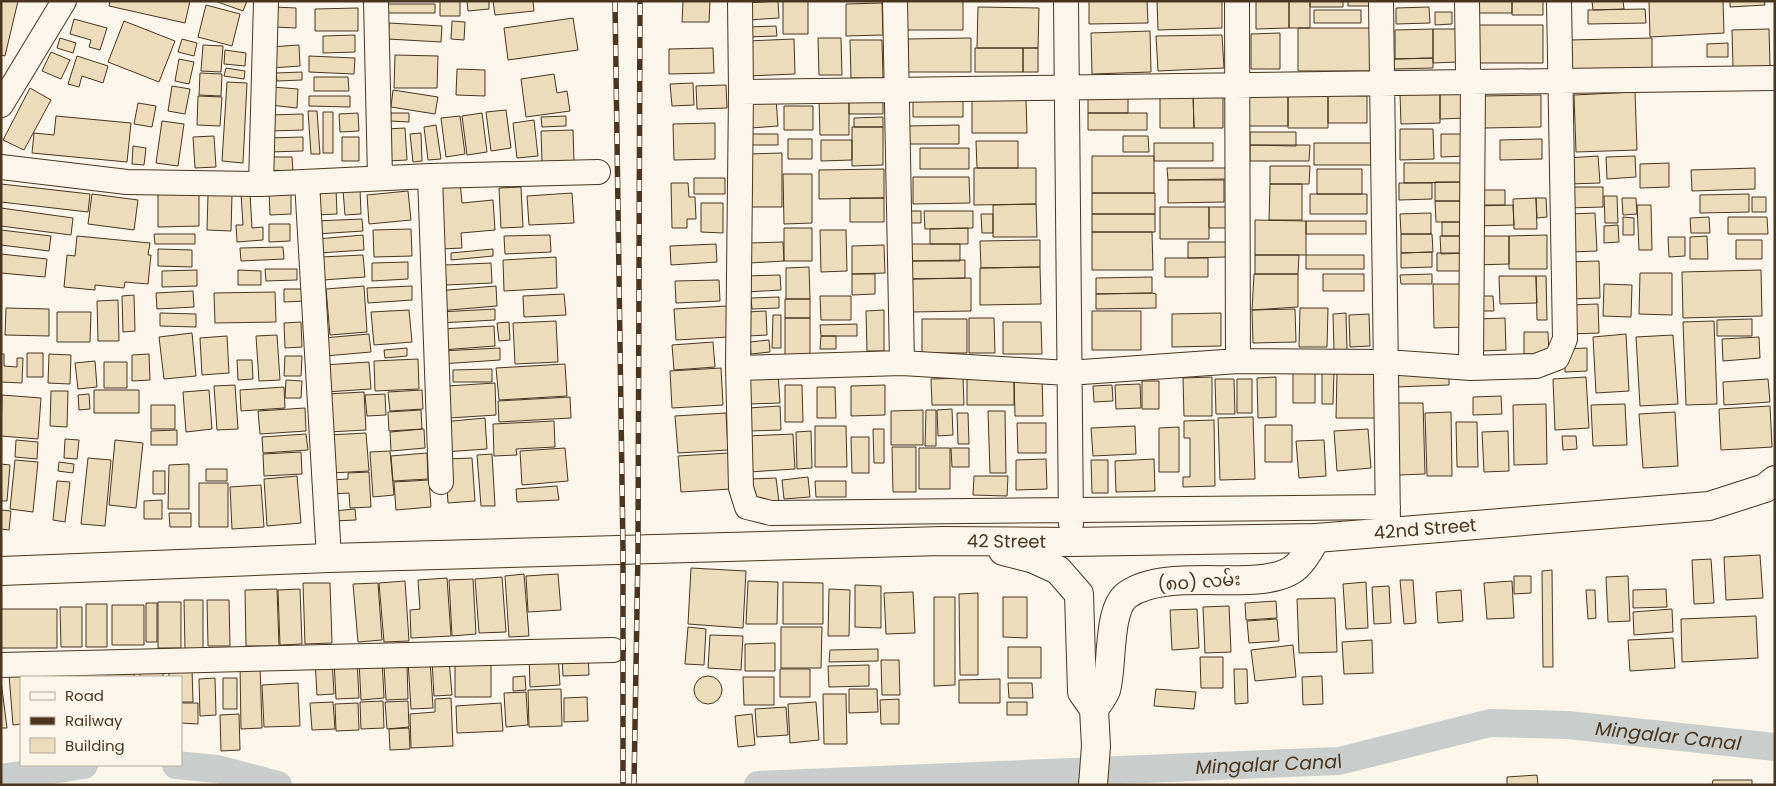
<svg xmlns="http://www.w3.org/2000/svg" width="1776" height="786" viewBox="0 0 1776 786" font-family="Poppins,'Noto Sans Myanmar',sans-serif">
<style>
.lines{fill:none;stroke-linecap:round;stroke-linejoin:round}
.canal{stroke:#c9cecd;stroke-width:28}
.building{fill:#ecdcbc;stroke:#4a3520}
.street-casing{stroke:#4a3520;stroke-width:26}
.secondary-casing{stroke:#4a3520;stroke-width:30}
.street{stroke:#fbf6e9;stroke-width:24}
.secondary{stroke:#fbf6e9;stroke-width:28}
.rail-casing{stroke:#4a3520;stroke-width:5.5}
.rail{stroke:#fbf6e9;stroke-width:4;stroke-dasharray:11;stroke-linecap:butt}
.labels{text-anchor:middle;stroke-width:4;stroke-linejoin:round;paint-order:stroke}
.street-label{font-size:18px;fill:#4a3520;stroke:#fbf6e9}
.water-label{font-size:19px;font-style:italic;fill:#4a3520;stroke:#fbf6e9}
</style>
<rect width="100%" height="100%" fill="#fbf6e9"/>
<g class="lines">
<!-- canal -->
<g class="canal">
<path d="M176 765 217 769 278 785"/>
<path d="M1 778 84 765"/>
<path id="s1" d="M758 785 1339 761 1490 723 1568 725 1775 747"/>
</g>
</g>
<!-- building -->
<path class="building" d="M1 1H18L5 56 1 55Z
M110 1H190L185 23 109 6Z
M215 1H247L243 11Z
M440 1H460V16H440Z
M467 1H489V9L468 11Z
M493 1H533L534 11 495 15Z
M683 1H710L709 22H682Z
M778 1 779 18 748 20 747 3Z
M783 1H808V34H783Z
M907 1H963V30H907Z
M1089 1H1147L1148 23 1089 24Z
M1157 1H1222V28L1158 30Z
M1256 1H1289V28L1256 29Z
M1289 1H1310V28H1289Z
M1310 1H1343V7H1310Z
M1348 1H1371V6H1348Z
M1475 1H1512V13H1475Z
M1512 1H1543V15H1512Z
M1592 1H1623L1624 9 1593 10Z
M1649 1H1723L1724 33 1650 37Z
M1730 1H1764L1765 5 1730 7Z
M882 3 883 35 846 36V4Z
M386 4H435V13H387Z
M206 5 240 14 232 46 198 37Z
M274 7 296 8V28L274 27Z
M978 7 1039 8 1038 48H977Z
M1429 7 1430 23 1396 24V8Z
M358 8V31H315V9Z
M1645 9 1646 23 1588 24V10Z
M1314 10H1361V23H1314Z
M1435 12H1452V24L1435 25Z
M573 18 578 50 508 60 504 28Z
M74 19 107 28 100 50 89 47 91 40 70 34Z
M124 21 175 41 159 82 108 62Z
M452 21 465 22 464 40 451 39Z
M389 23 442 26 441 42 388 39Z
M1474 25H1543V63H1474Z
M776 26 777 36 747 37V27Z
M1298 28H1372V71H1298Z
M1433 29H1456L1457 62 1433 63Z
M1433 29V58L1395 59V30Z
M1769 29 1770 66 1733 67 1732 30Z
M1150 31 1151 72 1092 74 1091 33Z
M1280 33V69H1251V34Z
M355 35V52L323 53V36Z
M1222 35 1224 68 1158 71 1156 36Z
M60 38 76 43 73 53 57 48Z
M818 38H841L842 75H819Z
M971 38V72H908V39Z
M1652 38V69L1571 71 1570 40Z
M182 39 197 43 194 56 178 52Z
M794 39 795 74 748 76 747 41Z
M850 40H882L883 78H851Z
M1728 43V57H1707V44Z
M203 45 223 46 221 72 201 71Z
M299 45 300 66 271 68 270 47Z
M713 48 714 73 669 74V49Z
M975 48H1023V72H975Z
M1023 48H1038V72H1023Z
M225 50 246 53 245 66 224 64Z
M51 52 70 60 61 79 42 71Z
M395 55 438 56 437 88H394Z
M77 56 108 66 103 83 82 76 79 87 68 84Z
M309 56 355 58 354 74 309 72Z
M1433 58V68L1394 69V59Z
M179 59 194 62 189 84 175 81Z
M226 68 245 71 244 79 224 76Z
M457 69 485 70V96L456 95Z
M302 72V80L277 81 276 73Z
M200 73 222 74 221 96 199 95Z
M554 74 557 93 567 91 570 111 526 117 521 79Z
M314 77H348L349 91H314Z
M227 82 247 83 243 163 222 161Z
M693 83 694 105 672 106 670 84Z
M726 85 727 108 697 109 696 86Z
M172 86 190 89 185 114 168 111Z
M272 87 298 89 297 108 270 105Z
M30 88 51 100 24 150 3 140Z
M393 90 438 97 435 114 391 107Z
M1088 92H1128V113H1088Z
M1635 92 1637 150 1576 152 1574 95Z
M1160 93H1193L1194 128H1160Z
M1193 93H1223V128H1194Z
M1440 93V123L1401 124 1400 94Z
M1440 93H1466V118L1440 119Z
M1288 95H1328V128H1288Z
M1288 95V126H1249V96Z
M1328 95 1367 96V123H1328Z
M1541 95V127L1483 128 1482 96Z
M198 96 222 97 220 126 197 125Z
M309 96H350V107L309 106Z
M776 99 778 126 751 128 749 102Z
M819 99H849V135H820Z
M849 99H883V114H849Z
M913 99H963V117H913Z
M972 100H1026L1027 133H972Z
M138 103 156 106 152 127 134 124Z
M784 106H813V130H784Z
M506 110 511 148 491 151 486 112Z
M308 111H317L320 154H311Z
M323 112H333V153H323Z
M358 113 359 131 340 132 339 114Z
M391 113H409V122L390 121Z
M482 113 487 152 467 155 462 116Z
M1088 113H1147V130H1088Z
M303 114V130L269 131V115Z
M56 116 131 123 127 162 32 153 34 133 54 135Z
M460 116 465 154 446 157 441 118Z
M566 116V126L542 127 541 117Z
M883 117V127H854V118Z
M534 120 538 156 517 158 513 123Z
M162 121 184 124 178 166 156 163Z
M715 123V159L674 160 673 124Z
M436 125 441 159 428 160 424 127Z
M959 125V144H906V126Z
M852 127H883V165L852 166Z
M405 128 407 160 388 161 386 129Z
M1400 129H1433L1434 159 1400 160Z
M573 130 574 161 542 162 541 131Z
M1250 132H1296V146L1250 145Z
M421 133 422 161 413 162 410 134Z
M749 134H778V145H749Z
M1441 134H1466V156L1441 157Z
M214 136 216 167 195 168 193 137Z
M1123 136H1148L1149 152H1123Z
M303 137V151L268 152V138Z
M342 137H359V161H342Z
M788 139H812V159H788Z
M1542 139V159L1500 160V140Z
M821 140H852V160L821 161Z
M976 141H1018V168H977Z
M1154 143H1213V161H1154Z
M1314 143H1372V165H1314Z
M1250 145H1310L1309 161H1250Z
M133 146 146 148 144 165 132 164Z
M920 148H969V169H920Z
M782 153V207H749L748 154Z
M1092 156H1154V193H1092Z
M1598 156 1600 183 1568 184 1567 158Z
M1635 156 1636 177 1607 179 1606 157Z
M270 157H292L293 171 269 170Z
M1404 163H1465V182L1404 183Z
M1669 163V187L1640 188V164Z
M1270 166H1310L1309 184H1270Z
M974 168H1036V204L974 205Z
M1167 168H1227V179L1168 180Z
M1755 168V189L1692 191 1691 170Z
M884 169V198L819 199V170Z
M1317 169H1362V194H1317Z
M783 174H812V223L784 224Z
M913 177H969L970 203 913 204Z
M694 178H725V194H694Z
M1168 180H1224V202L1168 203Z
M460 181 462 203 493 200 495 230 461 233 462 248 442 249 436 183Z
M1435 182H1465L1466 201H1435Z
M671 183H688L689 197H695L696 219H687V228H672Z
M1399 183H1432V199L1399 200Z
M1 184 90 194 88 212 1 202Z
M1270 184H1302V220H1269Z
M521 187 523 227 501 228 499 188Z
M1567 187H1603V207L1567 208Z
M336 188 337 214 316 215 315 189Z
M360 189 361 214 345 215 343 190Z
M158 190H199V226L158 227Z
M291 190V214L270 215 269 191Z
M1477 190H1505V205H1478Z
M408 191 411 220 369 224 367 195Z
M250 193 252 228 263 227V240L237 242 236 225H243L241 194Z
M572 193 574 223 529 225 527 196Z
M1092 193H1155V214H1092Z
M92 194 138 200 134 230 88 224Z
M208 194 232 195 231 231 207 230Z
M1310 194H1367V214H1310Z
M1749 194V212L1700 213V195Z
M1604 196H1617L1618 223H1605Z
M1752 197H1766V212H1752Z
M850 198H884V222H850Z
M1536 198H1546L1547 217 1537 218Z
M1536 198 1537 229H1514L1513 199Z
M1622 198H1636L1637 214 1623 215Z
M1435 201H1466V222H1436Z
M701 203H723V233L701 232Z
M1036 204 1037 237H993V205Z
M1513 205 1514 225 1474 226V206Z
M1637 205H1651L1652 250H1639Z
M1160 207H1209V239H1160Z
M1209 207H1226V228H1209Z
M1 208 73 218 71 235 1 226Z
M908 211H921V223H908Z
M924 211H973V228L925 229Z
M1431 213V234H1401L1400 214Z
M1595 213 1597 251 1570 252 1568 214Z
M981 214H993V233H982Z
M1092 214H1155V232H1092Z
M1623 217 1634 218V235H1623Z
M1709 217 1710 233H1691L1690 218Z
M1728 217H1767L1768 234H1728Z
M362 219 363 231 316 234 315 221Z
M1255 220 1306 221V255H1255Z
M1306 221H1366V234H1306Z
M1442 222H1466V236H1442Z
M269 224H290V241L269 242Z
M1618 225 1619 242 1604 243V226Z
M784 228H812V261H784Z
M968 228V244H930V229Z
M411 229 412 256 374 257 373 230Z
M1 230 51 236 49 251 1 245Z
M820 230H846L847 271 821 272Z
M1092 232H1152L1153 270H1092Z
M154 234H195V244H155Z
M1401 234H1432L1433 252 1401 253Z
M363 235 364 250 319 253 317 239Z
M550 235 551 252 505 254 504 236Z
M1547 235V269H1509V236Z
M77 236 150 243 148 255H151L148 284 125 282 124 288 95 285V290L64 287 67 255 75 256Z
M1440 236H1466L1467 253 1441 254Z
M1474 236H1509V264L1475 265Z
M1707 236 1708 259H1690V237Z
M1668 237H1685V256L1669 257Z
M1040 240V267L981 268 980 241Z
M1736 240H1762V259H1736Z
M783 242 784 261 750 263V243Z
M1188 242H1226V257L1188 258Z
M716 244 717 262 671 265 670 246Z
M910 244H960V261H910Z
M884 245 885 273 852 274V246Z
M283 247 284 259 241 261 240 248Z
M158 249 192 250V267L158 266Z
M493 249V256L451 260V253Z
M1432 252V267L1401 268V253Z
M1437 253H1467V271H1437Z
M1 254 47 259 45 277 1 273Z
M363 255 365 277 323 280 321 257Z
M1255 255H1299L1298 274H1255Z
M1306 255H1364V269H1306Z
M556 257 557 288 504 291 503 260Z
M1165 258H1208V277H1165Z
M965 260V278L911 279 910 261Z
M1599 261 1600 298 1569 299 1568 262Z
M408 262V279L372 281V263Z
M491 263 492 283 446 285 445 265Z
M809 267 810 299H786V268Z
M1040 267 1041 304 980 305V268Z
M265 269H297V280L266 281Z
M197 270V286L162 287V271Z
M238 270 261 271V285H238Z
M1761 270 1762 316 1683 318 1682 272Z
M1640 273H1672V315L1639 314Z
M852 274H875V294L852 295Z
M1254 274H1298V307L1252 310Z
M1323 274H1364V291H1323Z
M1432 274V284H1401L1400 275Z
M780 275 781 290 746 292 745 276Z
M1499 276H1536L1537 303 1500 304Z
M1536 276H1546L1547 320H1537Z
M1152 277V293L1096 294V278Z
M971 278V311L911 312V279Z
M719 280 720 301 676 303 675 281Z
M1433 284H1464L1465 327 1434 328Z
M1604 284 1632 285 1631 317 1603 316Z
M364 286 367 332 330 335 326 289Z
M412 286V300L368 303 367 288Z
M496 286 497 306 438 311 436 291Z
M284 289H304V301L284 302Z
M193 291 194 307 157 309 156 293Z
M275 292 276 322 215 323 214 293Z
M1152 293 1156 294V308L1096 309V294Z
M564 294 566 315 524 317 523 296Z
M134 295 135 331 123 332 122 296Z
M820 296H851V320H821Z
M1474 296H1493L1494 311H1475Z
M779 297V308L752 309 751 298Z
M785 299H810V318H785Z
M118 300 119 341H98L97 301Z
M1598 304 1599 333 1569 334V305Z
M727 306 729 337 676 340 674 309Z
M6 308 49 309V336L5 335Z
M1300 308H1328L1327 347H1299Z
M495 309V320L440 323 439 312Z
M1295 309 1296 342 1253 343 1252 310Z
M409 310 412 342 374 345 371 312Z
M884 310V351H867L866 311Z
M766 311 767 335 748 336 747 312Z
M1092 311H1141V350H1092Z
M57 312H91L90 342H57Z
M160 313 196 314V327L160 326Z
M1221 313V346L1172 347V314Z
M1346 313 1347 350 1334 351 1333 314Z
M1369 314 1370 346 1350 347 1349 315Z
M773 315H781V348H772Z
M785 318H810V355H785Z
M969 318H994L995 353H969Z
M1505 318 1506 350 1480 351 1479 319Z
M922 319H967V353H922Z
M1752 319V336H1717V320Z
M556 321 558 362 515 364 513 323Z
M1714 321 1717 404 1686 405 1683 322Z
M301 322 302 347 285 348 284 323Z
M509 322 510 340 499 341 497 323Z
M1003 322H1041L1042 354H1003Z
M857 324V336H821L820 325Z
M494 326 495 346 442 350 441 329Z
M1524 332H1548L1549 354H1524Z
M192 333 196 376 164 379 159 337Z
M369 334 371 352 325 356 323 338Z
M1626 334 1629 391 1596 393 1593 337Z
M277 335 280 380 259 381 256 336Z
M1673 335 1678 404 1640 406 1636 337Z
M227 336 229 373 202 375 200 338Z
M821 336H836V349H820Z
M1759 337 1760 358 1723 361 1722 339Z
M769 340 770 352 751 354 750 342Z
M713 342 715 367 674 370 672 345Z
M407 348V356L385 358 384 350Z
M500 348V360L440 364V351Z
M1587 348V371L1565 372V349Z
M27 353H43V377H27Z
M1 354H4V366L17 367V358H23L22 383 1 382Z
M49 354 71 355 70 384 48 383Z
M149 354 150 380 132 381V355Z
M285 356H302L301 376H284Z
M418 359 419 389 375 391 374 361Z
M237 360H252L253 379 238 380Z
M95 361 97 387 78 389 75 363Z
M104 362H127V388H104Z
M369 362 371 389 326 392 324 365Z
M565 364 567 396 499 400 496 368Z
M721 368 723 405 672 408 670 371Z
M1293 368H1315V403H1293Z
M1449 368V385L1395 387 1394 369Z
M492 369V382H453V370Z
M1322 371H1334L1333 404H1322Z
M778 373 780 403 749 404 747 374Z
M1337 373H1375V418H1336Z
M967 375 1014 378V405H967Z
M1042 377 1043 416H1015L1014 378Z
M1212 377V416H1184L1183 378Z
M1276 377V417L1258 418 1257 378Z
M1586 377 1589 428 1555 430 1553 379Z
M963 378 964 405H932L931 379Z
M1215 379H1234L1235 414H1216Z
M1237 379H1252V413H1237Z
M1768 379 1770 402 1724 405 1723 382Z
M286 380 302 381 301 398H285Z
M1142 381H1159V409H1142Z
M495 383 496 415 449 418 447 386Z
M1140 384 1141 408 1116 409 1115 385Z
M235 385 238 429 217 430 214 386Z
M785 385H802L803 422H785Z
M885 385V415L851 416V386Z
M1112 385 1113 401 1094 402 1093 386Z
M284 387 285 408 241 411 240 390Z
M817 387H835L836 418H817Z
M94 390H139V413H94Z
M209 390 212 429 186 432 183 392Z
M422 390 423 409 390 411 388 392Z
M51 391H68L67 427 50 426Z
M364 392 366 430 328 432 326 394Z
M89 394 90 409 79 410 78 395Z
M385 394 386 415 367 416 365 395Z
M2 395 41 398 38 439 1 436Z
M1501 396 1502 414 1473 415V397Z
M570 397 571 418 499 422 498 401Z
M1398 403H1423L1425 474 1399 475Z
M1546 404 1547 464 1514 465 1513 405Z
M1625 404 1627 445 1593 446 1591 405Z
M151 405H175V429H151Z
M780 406 781 430 749 431 748 408Z
M1770 406 1772 447 1721 450 1719 409Z
M305 408 306 431 260 434 258 411Z
M952 409 953 435 938 436 937 410Z
M421 410 422 429 389 431 388 412Z
M923 410V445H891V411Z
M926 410H936V446H925Z
M988 411H1005L1006 473H990Z
M1451 412 1452 476H1427L1425 413Z
M1675 412 1678 466 1643 468 1639 414Z
M726 413 728 450 678 453 675 416Z
M957 413H968L969 444H958Z
M1253 417 1255 479 1220 480 1218 418Z
M485 418 487 449 444 452 442 422Z
M1214 420 1215 486 1183 487V477H1190V438H1184V421Z
M554 421 555 447 516 449 517 455 494 456 493 424Z
M1456 422H1477L1478 467H1457Z
M1017 423H1046V453H1018Z
M1265 425H1292V462H1265Z
M815 426H846L847 467H815Z
M1135 426 1136 454 1093 456 1091 428Z
M1179 427V472H1159V428Z
M424 429 425 448 391 451 390 432Z
M873 429H884V463H874Z
M1368 429 1371 468 1337 471 1334 431Z
M177 430V445H151V431Z
M811 431 812 468 797 469 796 432Z
M1508 431 1509 471 1484 472 1482 432Z
M366 433 369 471 331 473 328 435Z
M306 434 308 450 263 453 262 437Z
M793 434 795 469 749 472 747 436Z
M1562 436H1576L1577 449 1563 450Z
M851 437H869V473H852Z
M65 439 79 440 77 459 64 458Z
M16 440 38 442 37 459 15 457Z
M115 440 143 443 136 508 109 505Z
M1324 440 1326 476 1299 478 1296 441Z
M892 447H916V492H893Z
M565 448 568 481 522 485 520 451Z
M919 448H950V489H919Z
M951 448H969V467H952Z
M390 451 394 495 373 497 370 452Z
M301 452 302 474 264 476 263 454Z
M427 453 428 479 393 481 391 456Z
M729 453 731 489 681 492 678 456Z
M492 454 495 506H481L477 455Z
M88 458 111 460 105 526 81 524Z
M472 458 475 501 448 503 445 459Z
M1046 459 1047 489 1016 490V460Z
M1154 459 1155 491 1116 492 1115 461Z
M15 460 38 462 33 512 10 509Z
M1091 460H1108V493H1092Z
M59 462 74 464 73 473 58 471Z
M1 464 10 465 7 501H1Z
M189 464V509H168L169 465Z
M206 469H227V481H206Z
M153 471H165V494H153Z
M369 472 371 507 350 508 349 493 332 494 330 480 348 479V473Z
M297 476 301 523 267 526 264 479Z
M974 476H1008L1007 496 973 495Z
M808 477 810 497 784 499 782 480Z
M776 478 779 502 752 501 750 479Z
M429 480 431 507 396 510 394 482Z
M57 481 70 482 65 522 53 520Z
M815 481H846V497H816Z
M199 483H228V527H199Z
M261 485 264 527 232 529 230 487Z
M557 486 559 500 517 502 516 489Z
M162 500V519H144V501Z
M355 509 356 520 334 521 333 511Z
M1 510 11 511 9 530 1 529Z
M169 513H191V527H170Z
M1760 555 1763 598 1726 600 1724 557Z
M1711 559 1714 603 1694 604 1692 560Z
M691 568 746 571 743 628 688 624Z
M1552 570 1553 667H1543L1542 571Z
M524 574 529 636 509 637 505 576Z
M558 574 561 610 528 612 526 576Z
M1514 576H1531V593L1514 594Z
M1628 576 1630 621 1608 622 1606 577Z
M502 577 506 632 479 633 475 579Z
M447 578 451 636 411 638 410 610 420 609 418 580Z
M473 579 476 634 452 636 449 580Z
M1400 580H1413L1416 623 1404 624Z
M405 581 409 641 384 642 379 583Z
M748 581 778 582 777 624H746Z
M1512 581 1514 618 1487 619 1484 583Z
M783 582 823 583V624H783Z
M1366 582 1368 628 1346 629 1343 584Z
M303 583H330L332 643 305 644Z
M378 583 382 640 358 642 353 584Z
M855 585 881 586V628L855 627Z
M1389 586 1391 623 1374 624 1372 587Z
M277 589 279 646H246L245 590Z
M300 589 302 644 280 645 278 590Z
M829 589 850 590 849 636H828Z
M1666 589 1667 607 1633 608V590Z
M1461 590 1463 621 1438 623 1436 592Z
M1586 590H1595L1596 618 1588 619Z
M913 592 915 633 886 634 884 593Z
M978 593V675H960L959 594Z
M934 597H955V685L934 686Z
M1003 597H1027V638L1003 637Z
M1335 598 1337 652 1299 653 1297 599Z
M184 600H203V650H185Z
M207 600H229L230 646H208Z
M1276 601 1277 618 1246 620 1245 603Z
M158 602H181V648H158Z
M146 603H157V642H146Z
M86 604H107V647H86Z
M112 605H144V645H112Z
M1229 606 1231 652 1205 653 1203 607Z
M60 607H82V647H61Z
M1 609H57V648H1Z
M1197 609 1199 648 1172 650 1170 610Z
M1672 609 1673 632 1634 635 1633 612Z
M1756 616 1758 658 1682 662 1681 619Z
M1277 619 1279 641 1249 643 1247 621Z
M688 627 706 629 704 665 685 664Z
M781 627H822L821 668H781Z
M710 635 743 636 741 670 708 668Z
M1673 638 1675 668 1630 671 1628 640Z
M1372 640 1373 673 1344 674 1342 642Z
M775 643V671H745V644Z
M1293 645 1296 677 1255 681 1251 650Z
M1008 647H1041V678H1008Z
M878 649V661L829 662 830 650Z
M558 654 560 685 530 687 529 655Z
M588 655 589 675 563 676 562 657Z
M1200 657H1223V688H1201Z
M332 659 334 694 317 695 315 660Z
M357 659 359 698 336 699 334 660Z
M382 659 384 698 361 700 359 661Z
M430 659 433 708 411 709 408 661Z
M449 659 452 695 434 696 432 660Z
M455 659H491V697H455Z
M881 660H899L900 695H882Z
M240 664H260L262 728 241 729Z
M407 665 408 699 386 700 384 666Z
M869 665V686L829 687 828 666Z
M140 669H163V677H140Z
M192 669 193 702H181V677H169V670Z
M780 669H810V697H780Z
M1234 669H1247L1248 703 1235 704Z
M107 670H134V677H107Z
M32 674 33 677H21V724L13 725 9 675Z
M525 676 526 690 513 691V677Z
M1322 676 1323 704 1303 705 1302 677Z
M694 690a14 14 0 1 1 28 0a14 14 0 1 1-28 0Z
M743 677H774V705H744Z
M215 678 216 715 200 716 199 679Z
M223 678H237V709H223Z
M1000 679V703H959V680Z
M1 681 7 728H1Z
M298 683 300 726 264 727 262 685Z
M1008 683H1032L1033 698H1009Z
M561 689 562 726 529 727 528 690Z
M849 689H877L878 712 849 713Z
M1156 689 1196 692 1194 709 1154 706Z
M526 692 528 725 506 727 504 693Z
M823 694H846L847 744H824Z
M587 697 588 721 564 722V698Z
M451 698 453 746 411 748 410 714 435 712V699Z
M899 699V724H881L880 700Z
M383 701 384 728 361 729 360 702Z
M408 701 409 727 387 729 385 702Z
M333 702 335 729 312 730 310 703Z
M816 702 819 740 790 743 788 704Z
M1007 702H1027V715H1007Z
M181 703H198V724L181 723Z
M358 703 359 730 336 731 335 704Z
M501 703 503 731 457 733 456 706Z
M786 707 788 735 757 737 755 709Z
M239 714 240 750 221 751 220 715Z
M752 714 755 745 738 747 735 716Z
M409 728 410 749 390 750 389 729Z
M1537 775 1538 785H1507V777Z
M1713 780H1752V785H1712Z"/>
<g class="lines">
<defs>
<path id="street" d="M376 1 380 178
M740 1 741 92 738 368 741 488 747 507 771 513 1388 507
M895 1 902 363
M1066 1 1071 524
M1237 1 1238 361
M1381 1 1388 523
M1467 1 1468 71 1473 83 1471 368
M741 92 1775 78
M1 105 64 1
M1 167 127 182 261 184 430 176 598 172
M430 176 441 482
M307 182 329 558
M261 184 266 1
M738 368 902 363 1068 373 1238 361 1386 362 1471 368 1536 366 1557 358 1565 339 1559 1
M1 665 613 650"/>
<g id="secondary">
<path d="M1003 551 1034 559 1058 570 1079 594 1082 692 1094 709 1096 746 1093 785"/>
<path id="s2" d="M1 571 329 558 942 541 1070 542 1316 538 1709 506 1765 488 1775 480"/>
<path d="M1094 709C1098 703 1104 696 1106 690 1113 666 1107 610 1127 595 1169 564 1266 596 1297 566 1305 559 1311 547 1316 538"/>
</g>
</defs>
<!-- street casing -->
<use href="#street" class="street-casing"/>
<!-- secondary casing -->
<use href="#secondary" class="secondary-casing"/>
<!-- street -->
<use href="#street" class="street"/>
<!-- secondary -->
<use href="#secondary" class="secondary"/>
<defs>
<path id="rail" d="M615 1 623 551V785
M634 785 638 550 640 1"/>
</defs>
<!-- rail casing -->
<use href="#rail" class="rail-casing"/>
<!-- rail -->
<use href="#rail" class="rail"/>
</g>
<g class="labels">
<!-- street labels -->
<g class="street-label">
<text dy="6" stroke="none"><textPath href="#s2" startOffset="1425">42nd Street</textPath></text>
<text dy="6" stroke="none"><textPath href="#s2" startOffset="1006">42 Street</textPath></text>
<text transform="translate(1199 582) rotate(-4)" y="6">(၈၀) လမ်း</text>
</g>
<!-- water labels -->
<g class="water-label">
<text dy="7" stroke="none"><textPath href="#s1" startOffset="916">Mingalar Canal</textPath></text>
<text dy="7" stroke="none"><textPath href="#s1" startOffset="511">Mingalar Canal</textPath></text>
</g>
</g>
<!-- border -->
<rect width="1776" height="786" fill="none" stroke="#4a3520" stroke-width="5"/>
<!-- legend -->
<rect x="20" y="676" width="162" height="90" fill="#fbf6e9" stroke="#b4a999"/>
<rect x="30" y="692" width="25" height="8" fill="#fbf6e9" stroke="#b4a999"/>
<text x="65" y="701" font-size="15" fill="#4a3520">Road</text>
<rect x="30" y="717" width="25" height="8" fill="#4a3520" stroke="#b4a999"/>
<text x="65" y="726" font-size="15" fill="#4a3520">Railway</text>
<rect x="30" y="738" width="25" height="15" fill="#ecdcbc" stroke="#b4a999"/>
<text x="65" y="751" font-size="15" fill="#4a3520">Building</text>
</svg>
